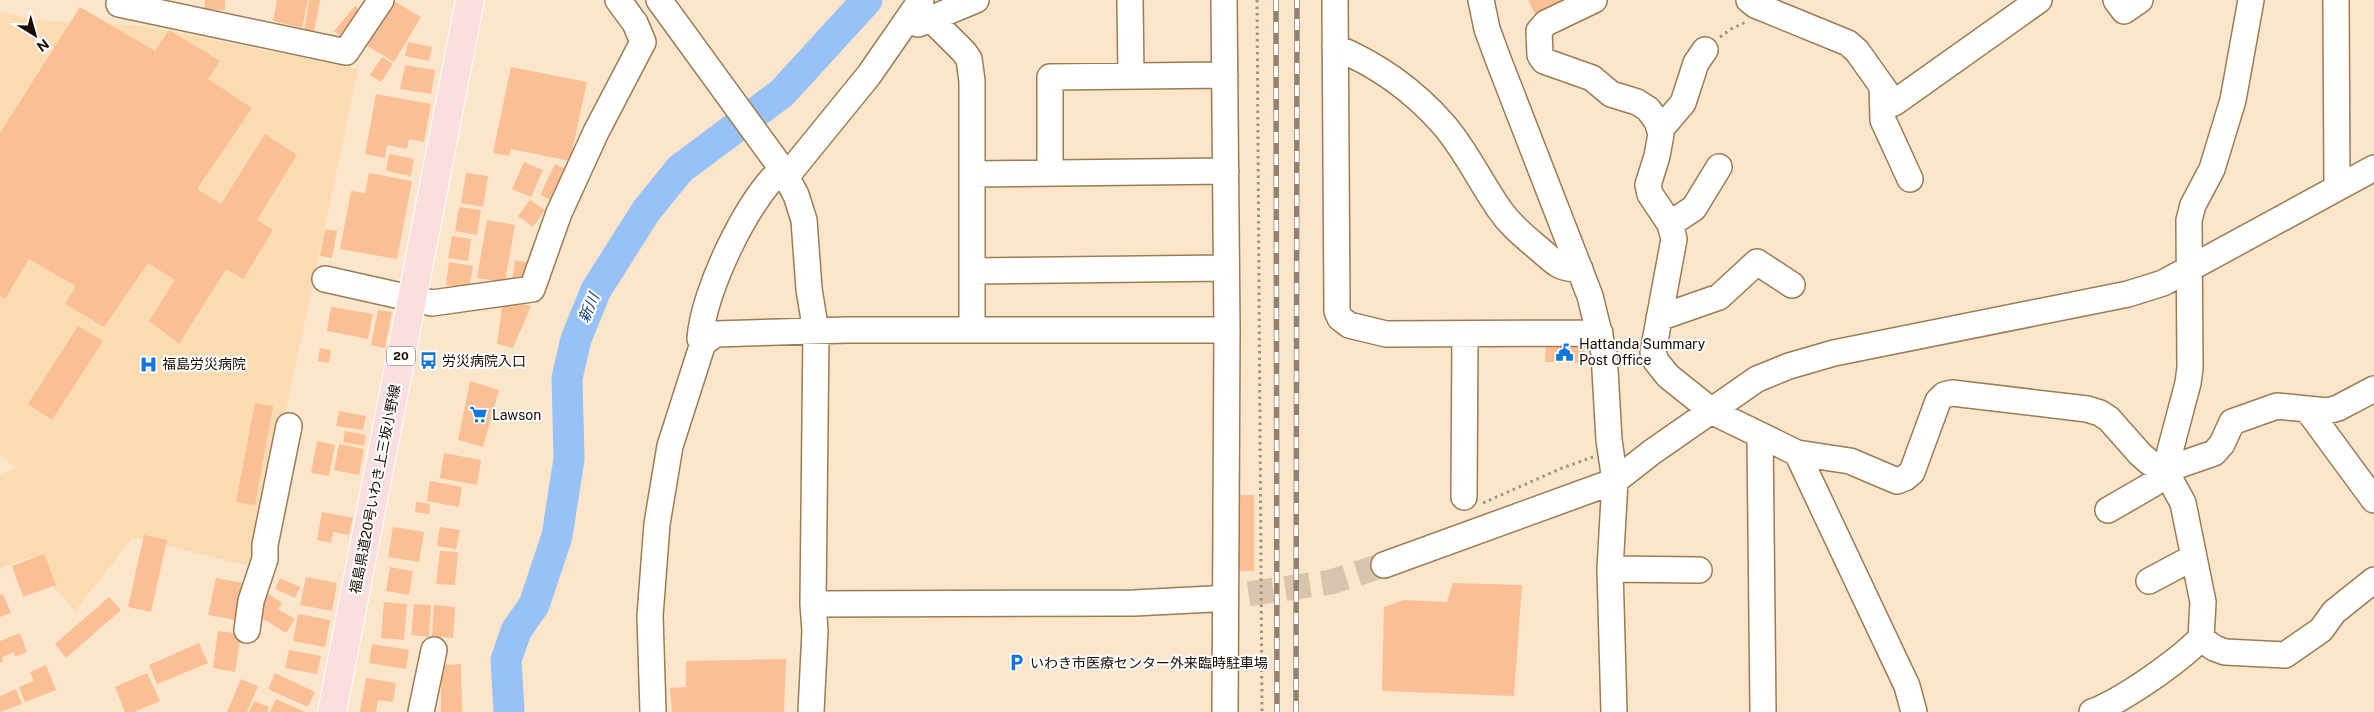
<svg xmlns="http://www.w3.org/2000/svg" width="2374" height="712" viewBox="0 0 2374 712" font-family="'Public Sans','Noto Sans JP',sans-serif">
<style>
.built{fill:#fadbb2}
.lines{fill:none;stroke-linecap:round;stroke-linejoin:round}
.river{stroke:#98c2f7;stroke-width:31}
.building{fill:#fbbf96}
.minor-tunnel{stroke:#d9c5ad;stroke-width:25;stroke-dasharray:25 12;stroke-linecap:butt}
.minor-casing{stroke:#9b7c53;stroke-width:28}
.major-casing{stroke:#fff;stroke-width:30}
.path{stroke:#a3917d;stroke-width:3;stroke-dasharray:2.5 4;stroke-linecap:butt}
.minor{stroke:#fff;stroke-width:25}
.major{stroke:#fbdedf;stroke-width:28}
.rail-casing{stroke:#93826f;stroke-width:5.5}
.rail{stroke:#fff;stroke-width:4;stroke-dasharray:11;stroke-linecap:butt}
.labels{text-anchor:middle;stroke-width:4;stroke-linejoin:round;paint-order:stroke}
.shield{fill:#fff;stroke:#5d554c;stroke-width:1}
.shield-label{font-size:12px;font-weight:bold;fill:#180c00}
.poi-label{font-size:14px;fill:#180c00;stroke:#fff;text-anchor:start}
.street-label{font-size:14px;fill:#180c00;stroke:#fff}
.water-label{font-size:15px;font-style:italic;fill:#114279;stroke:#fff}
</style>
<rect width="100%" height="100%" fill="#fbe6cc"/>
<!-- built -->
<path class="built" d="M0 11 32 20 143 26 358 69 253 567 133 537 75 611 29 558 0 568V474L16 468 0 455Z"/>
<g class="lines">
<!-- river -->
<path class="river" d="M509 712 506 660 516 631 534 605 557 536 569 459 567 378 576 339 596 290 646 211 680 169 782 93 867 0"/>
</g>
<!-- building -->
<path class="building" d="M205 0H225V10L204 9Z
M277 0H308L302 28 273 21Z
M309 0H320L314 33 304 32Z
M392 0 421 17 394 62 364 44Z
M1528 0H1562L1563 2 1536 16Z
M355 6 367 15 346 41 334 31Z
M80 7 155 51 169 30 220 61 208 79 252 108 197 189 221 204 265 134 297 155 257 220 273 230 243 279 226 269 179 344 149 321 175 280 148 263 104 327 65 304 76 286 29 259 5 299 0 296V133Z
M408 42 432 47 429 61 405 56Z
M382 57 393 64 381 82 370 75Z
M405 65 435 70 431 94 400 89Z
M511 67 587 82 570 161 511 149 509 156 493 153Z
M376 94 431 104 424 142 409 139 407 149 387 145 385 158 365 154Z
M389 154 414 159 411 176 386 171Z
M524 162 543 170 531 197 512 189Z
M555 164 571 172 555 202 540 195Z
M369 173 412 181 397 259 340 249 351 191 365 193Z
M466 173 488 176 483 207 461 203Z
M530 200 545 210 533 227 518 216Z
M459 207 481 210 477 235 455 231Z
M487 220 515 225 505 282 477 278Z
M325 229 337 231 332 258 320 256Z
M452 236 471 239 468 261 448 258Z
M515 260 531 263 528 284 512 281Z
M449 262 473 266 469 289 446 285Z
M503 300 531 306 513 348 497 344Z
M331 307 373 314 368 339 327 331Z
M378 310 392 312 385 348 371 345Z
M78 326 103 341 52 420 28 404Z
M1546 341H1584V363L1545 362Z
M320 348 331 350 329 363 318 361Z
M470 381 499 390 483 447 458 440Z
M255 403 273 406 255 505 236 502Z
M339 411 366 416 363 430 336 426Z
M345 431 366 435 364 446 343 442Z
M317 441 335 445 329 476 311 473Z
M339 444 364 449 359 475 334 470Z
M444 453 481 460 477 485 440 478Z
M430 481 462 487 459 507 427 501Z
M1239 495H1254V571H1239Z
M416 502 430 504 429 514 415 512Z
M322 512 353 518 349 535 333 532 331 543 317 540Z
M393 527 424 532 419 562 388 557Z
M440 527 460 530 456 549 437 546Z
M144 535 167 540 151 612 128 607Z
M440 551 458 552 455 585 436 584Z
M44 554 56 585 23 597 12 566Z
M390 567 413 571 409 595 386 591Z
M306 577 337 583 332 611 300 605Z
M216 578 248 584 241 621 208 615Z
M280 578 300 587 295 598 275 589Z
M1453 583 1522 585 1514 696 1382 691 1384 607 1404 600 1447 602Z
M3 594 11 613 0 617V595Z
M269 594 282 603 278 609 295 619 286 633 257 615Z
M109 597 121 610 66 658 55 644Z
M384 602 407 604 404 640 381 638Z
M414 604 431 605 429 637 411 635Z
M434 605 455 607 453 638 432 636Z
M298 614 330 620 325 647 293 641Z
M218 631 241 634 235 672 213 668Z
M20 633 27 652 15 657 14 652 2 657 3 661 0 663V641Z
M199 643 208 663 157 684 149 665Z
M372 644 409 650 406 669 369 663Z
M289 650 321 656 317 674 285 668Z
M786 659 784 712H672L670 688 686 687V661Z
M461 664 462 712H441V665Z
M46 665 56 690 25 702 19 687 34 681 30 672Z
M147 673 160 701 134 712H125L115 687Z
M275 673 315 692 308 707 268 689Z
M366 678 396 683 393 702 378 700 376 712H360Z
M241 679 258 686 247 712H227Z
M16 689 22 704 0 712V696Z
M276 699 305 712H270Z
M254 701 269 707 267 712H249Z"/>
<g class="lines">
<!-- minor-tunnel -->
<path class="minor-tunnel" d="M1212 599 1331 582 1384 565"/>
<defs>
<path id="minor" d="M120 0 119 4 346 52 381 0
M659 0 782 169 796 195 804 220 809 289 816 332 813 604 815 631 811 712
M1130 0 1131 76
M1224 0 1227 330 1225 712
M1335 0 1337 311 1340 318 1349 325 1386 334 1600 333
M1481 0 1487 29 1498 59 1590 296 1604 353 1609 440 1615 481 1610 569 1614 712
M1594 0 1546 23 1539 31 1540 55 1544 61 1592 78 1611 94 1637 102 1648 109 1657 121 1661 134 1657 156 1648 185 1650 194 1670 224 1674 239 1653 352 1656 361 1668 376 1713 412 1797 453 1907 686 1914 712
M1749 0 1755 5 1848 43 1857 51 1894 103 2039 0
M2116 0 2124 11 2140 0
M2336 0 2337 188
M931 19 964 52 969 59 972 81V330
M918 24 976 0
M1335 47C1376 64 1414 91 1443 124 1466 150 1480 182 1500 210 1510 225 1524 236 1538 248 1555 262 1557 269 1580 269
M1882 86 1883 120 1910 179
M1660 130 1683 103 1696 63 1705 50
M1050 173V77L1225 75
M972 174 1226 171
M786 177 869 75 921 0
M1670 224 1694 208 1719 167
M972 271 1226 268
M325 279 432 303 532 289 559 213 596 132 643 42 635 23 618 0
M1659 318 1719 297 1757 262 1792 285
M703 343 700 339C703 292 747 200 782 169
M2307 409 2374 500
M1760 435 1763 712
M1797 453 1850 461 1897 481 1905 478 1912 472 1938 401 1944 395 1952 393 2087 409 2100 413 2109 419 2140 454 2149 462 2165 470 2183 503 2203 602 2201 638C2179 661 2122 701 2092 712
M2165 470 2214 453 2222 444 2232 422 2277 406 2327 411 2338 408 2374 389
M1464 497 1465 334
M2108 510 2153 484 2165 470 2188 383 2190 368 2189 220 2193 205 2212 169 2233 100 2251 0
M1384 565 1615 481 1652 452 1757 379 1789 366 1834 353 2128 294 2163 283 2374 168
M1610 569 1699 570
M2149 581 2194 557
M813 604 1134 603 1212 599
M247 630 251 601 265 559V545L289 426
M2201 638 2214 648 2225 652 2285 655 2321 630 2334 612 2374 580
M421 712 434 650
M653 712 650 616 657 524 670 446 703 343 716 334 847 330H1227"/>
<path id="major" d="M332 712 470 0"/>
</defs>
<!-- minor casing -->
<use href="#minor" class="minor-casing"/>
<!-- major casing -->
<use href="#major" class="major-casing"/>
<!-- path -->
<path class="path" d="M1257 0 1262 712
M1720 37 1731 29 1746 22
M1483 503 1562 468 1593 457"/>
<!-- minor -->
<use href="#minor" class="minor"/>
<!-- major -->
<use href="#major" class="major"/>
<defs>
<path id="rail" d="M1276 0 1277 712
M1296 712 1297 0"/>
</defs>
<!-- rail casing -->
<use href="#rail" class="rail-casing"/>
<!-- rail -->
<use href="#rail" class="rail"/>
</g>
<!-- icons -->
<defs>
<symbol id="civic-bare" viewBox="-9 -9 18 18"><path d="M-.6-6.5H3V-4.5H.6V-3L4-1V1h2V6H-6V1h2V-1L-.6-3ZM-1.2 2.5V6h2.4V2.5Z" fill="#1077df" stroke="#fff" stroke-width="2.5" paint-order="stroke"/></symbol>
<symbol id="bus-bare" viewBox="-9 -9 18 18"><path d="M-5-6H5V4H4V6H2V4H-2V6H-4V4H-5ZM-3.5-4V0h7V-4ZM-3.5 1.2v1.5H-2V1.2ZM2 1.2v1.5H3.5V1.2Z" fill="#1077df" stroke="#fff" stroke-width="2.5" paint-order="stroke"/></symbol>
<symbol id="hospital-bare" viewBox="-9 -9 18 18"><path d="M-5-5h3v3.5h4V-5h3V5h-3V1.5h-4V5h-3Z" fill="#1077df" stroke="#fff" stroke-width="2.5" paint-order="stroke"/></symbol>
<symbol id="supermarket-bare" viewBox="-9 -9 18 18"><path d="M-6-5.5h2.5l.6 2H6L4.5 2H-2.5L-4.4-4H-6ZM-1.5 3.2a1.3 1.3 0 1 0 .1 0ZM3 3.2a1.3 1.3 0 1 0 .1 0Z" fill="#1077df" stroke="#fff" stroke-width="2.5" paint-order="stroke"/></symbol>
<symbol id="parking-bare" viewBox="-9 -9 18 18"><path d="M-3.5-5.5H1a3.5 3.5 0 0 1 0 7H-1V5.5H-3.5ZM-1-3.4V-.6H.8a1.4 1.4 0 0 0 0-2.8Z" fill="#1077df" stroke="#fff" stroke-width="2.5" paint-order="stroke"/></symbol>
</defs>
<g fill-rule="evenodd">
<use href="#civic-bare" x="1552" y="340" width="25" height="25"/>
<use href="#bus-bare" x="416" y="348" width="25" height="25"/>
<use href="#hospital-bare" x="136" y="352" width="25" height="25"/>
<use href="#supermarket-bare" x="466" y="402" width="25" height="25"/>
<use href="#parking-bare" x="1004" y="650" width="25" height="25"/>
</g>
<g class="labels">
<!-- shield labels -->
<rect class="shield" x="387" y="346.5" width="28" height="19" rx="4"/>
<g class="shield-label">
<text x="401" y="360">20</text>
</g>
<!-- poi labels -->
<g class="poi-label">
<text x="1579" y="349">Hattanda Summary<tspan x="1579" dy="16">Post Office</tspan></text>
<text x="442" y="366">労災病院入口</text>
<text x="162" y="369">福島労災病院</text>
<text x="492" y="420">Lawson</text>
<text x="1030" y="668">いわき市医療センター外来臨時駐車場</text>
</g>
<!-- street labels -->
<g class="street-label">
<text transform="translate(375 489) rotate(-79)" y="5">福島県道20号いわき上三坂小野線</text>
</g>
<!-- water labels -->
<g class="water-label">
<text transform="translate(589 308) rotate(-67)" y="5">新川</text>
</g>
</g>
<!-- north arrow -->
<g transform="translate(35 35) rotate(143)" stroke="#ffffff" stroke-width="4" paint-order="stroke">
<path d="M0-4L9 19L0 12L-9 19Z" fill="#180c00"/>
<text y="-8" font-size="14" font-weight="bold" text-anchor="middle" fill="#180c00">N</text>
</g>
</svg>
